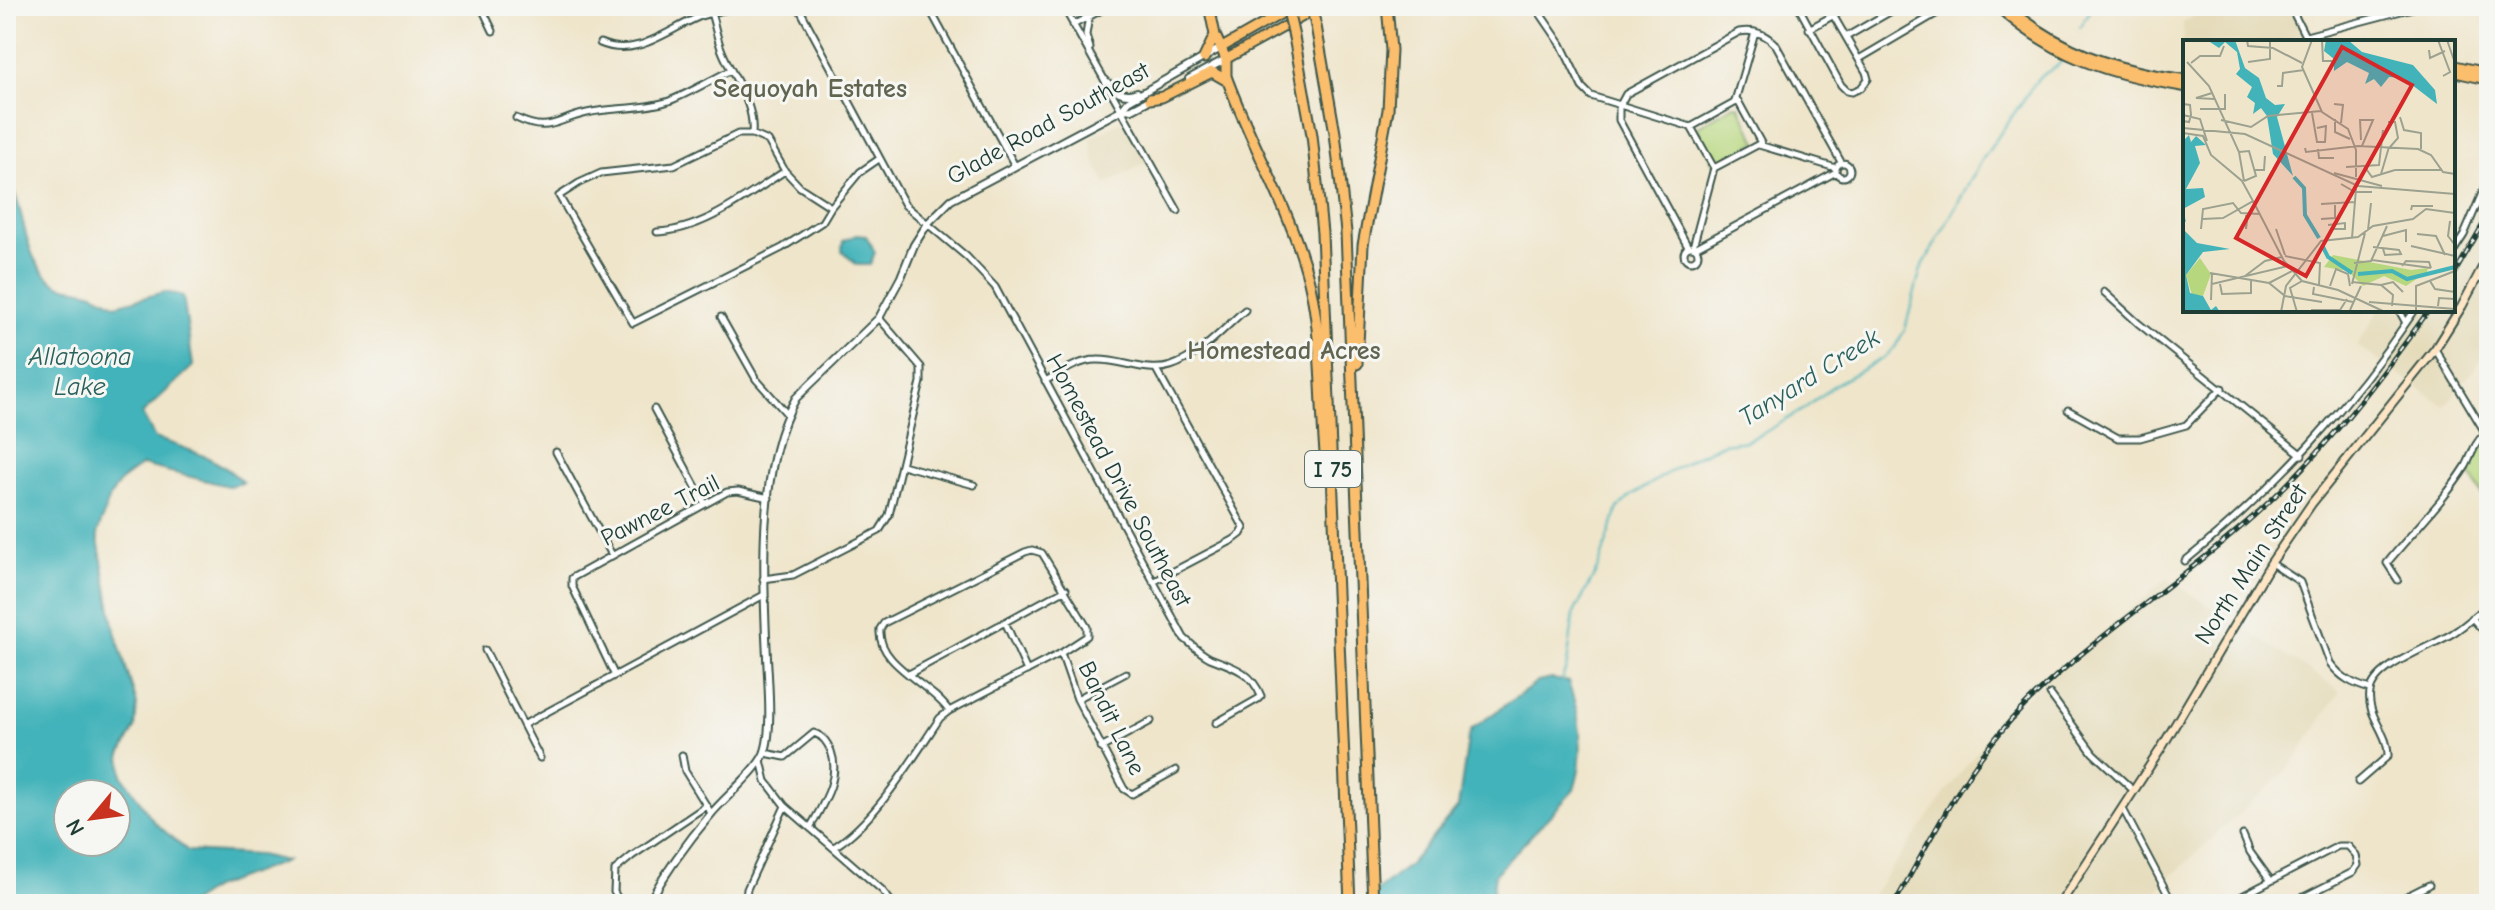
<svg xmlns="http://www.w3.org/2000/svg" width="2495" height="910" viewBox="0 0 2495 910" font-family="'Comic Neue',sans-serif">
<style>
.built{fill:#e5dbba}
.green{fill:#b7d77e;stroke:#6b8a59;stroke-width:2}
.water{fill:#43b3ba;stroke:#317877;stroke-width:2;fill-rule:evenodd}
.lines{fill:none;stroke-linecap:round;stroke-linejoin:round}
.stream{stroke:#43b3ba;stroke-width:2}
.minor-casing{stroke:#3e564b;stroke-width:9}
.tertiary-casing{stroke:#3e564b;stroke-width:10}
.secondary-casing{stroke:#3e564b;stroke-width:11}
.primary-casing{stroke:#3e564b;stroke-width:12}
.motorway-casing{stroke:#3e564b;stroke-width:13}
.minor{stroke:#fff;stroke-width:5}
.tertiary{stroke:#fff;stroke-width:6}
.secondary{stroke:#fde5c5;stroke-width:7}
.primary{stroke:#fabe6d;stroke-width:8}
.motorway{stroke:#fabe6d;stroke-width:9}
.rail-casing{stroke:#1f3d34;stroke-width:5}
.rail{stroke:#f6f6f2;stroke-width:2;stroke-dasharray:6;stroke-linecap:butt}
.motorway-bridge-casing{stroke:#3e564b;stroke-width:13;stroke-linecap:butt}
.motorway-bridge{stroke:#fabe6d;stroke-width:9}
.labels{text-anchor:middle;stroke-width:6;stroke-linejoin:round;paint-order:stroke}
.shield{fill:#f6f6f2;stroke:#60746d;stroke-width:2}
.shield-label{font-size:22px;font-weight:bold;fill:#1f3d34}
.street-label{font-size:24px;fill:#1f3d34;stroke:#f6f6f2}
.neighbourhood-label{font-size:26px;font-weight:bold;fill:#616550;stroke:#f6f6f2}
.water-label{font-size:26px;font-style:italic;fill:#2a605c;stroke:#f6f6f2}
.inset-river{fill:none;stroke:#43b3ba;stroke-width:4}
.inset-road{fill:none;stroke:#9ca28f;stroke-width:2}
.view{fill:#d62828;fill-opacity:0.15;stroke:#d62828;stroke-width:4}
.inset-edge{fill:none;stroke:#1f3d34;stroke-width:4}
</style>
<rect width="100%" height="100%" fill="#f6f6f2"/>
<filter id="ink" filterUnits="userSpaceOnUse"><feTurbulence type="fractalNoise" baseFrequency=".0125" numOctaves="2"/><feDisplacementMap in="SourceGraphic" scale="16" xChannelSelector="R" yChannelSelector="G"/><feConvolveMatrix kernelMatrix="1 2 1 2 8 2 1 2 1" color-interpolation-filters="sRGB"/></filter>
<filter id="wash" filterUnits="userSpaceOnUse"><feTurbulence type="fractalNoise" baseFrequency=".006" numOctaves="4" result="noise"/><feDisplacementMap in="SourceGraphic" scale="32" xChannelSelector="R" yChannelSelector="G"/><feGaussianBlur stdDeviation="1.8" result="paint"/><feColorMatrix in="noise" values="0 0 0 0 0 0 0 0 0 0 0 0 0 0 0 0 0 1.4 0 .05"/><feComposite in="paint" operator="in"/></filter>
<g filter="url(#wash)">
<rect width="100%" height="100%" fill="#efe5cb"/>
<!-- built -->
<path class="built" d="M2211 6H2293L2299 20 2315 34 2316 42H2185V116L2183 102V22Z
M1120 121 1133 135 1147 162 1106 184 1093 159 1091 138Z
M2489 180V350L2445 406 2357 346 2379 310H2453V249Z
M2167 578 2340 691 2292 765 2163 884 2146 904H1866L1949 788 2006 714Z"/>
<!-- green -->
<path class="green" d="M1734 105 1739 106 1757 142 1717 164 1713 162 1697 127Z
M2483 442 2489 449V507L2468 470Z"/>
<!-- water -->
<path class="water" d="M6 177C29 210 19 261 57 284 65 289 78 288 87 291 97 293 107 300 116 305L165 292 183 296 193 366 142 414 155 438C187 449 220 458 243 483L228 486 142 465 120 481 109 499 97 534 115 631 137 704 135 728 121 754 122 775 154 822 188 851 259 855 286 861 213 888 189 904H6ZM68 794H116V842H68Z
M856 235 866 236 875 252 870 265H857L842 251 843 241Z
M1552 679 1568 682C1581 717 1586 753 1574 790L1495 874 1491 904H1361L1410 864 1458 807 1468 739 1472 729 1538 682Z"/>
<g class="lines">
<!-- stream -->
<path class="stream" d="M2079 27 2094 6
M1561 682 1567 665 1574 613 1598 568 1618 508 1631 496 1689 460 1723 444 1746 441 1762 434 1804 409 1834 385 1882 359 1894 349 1905 329 1921 269 1982 160 2039 77 2056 67 2067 56"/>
</g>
</g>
<g filter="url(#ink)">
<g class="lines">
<defs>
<path id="minor" d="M481 6 493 31
M798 6 905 205 967 257 995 287 1184 638C1192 645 1200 653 1210 658 1233 667 1251 671 1261 696L1258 699 1216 723
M928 6 1015 166
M1063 6 1178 211
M1535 6 1561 44 1582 87 1591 96 1691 127
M1798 6 1841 85 1847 91 1852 92 1861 88 1868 79 1866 72 1833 15
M2290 6 2308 42
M711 13C715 25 717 39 722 51 733 79 755 102 752 134
M1089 16 1086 35 1090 48
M1073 25 1109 6
M1809 29 1850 6
M2306 36 2420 6
M1846 37 1900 6
M600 43C637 59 668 29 701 16 715 11 730 9 745 6
M1859 59 1949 6
M1735 101 1755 32
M1738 101 1761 143 1714 168 1691 127Z
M516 118C549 134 555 120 587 113 614 107 643 110 669 101 690 93 711 80 731 70
M1759 145 1836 168
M1836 170a7 7 0 1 1 14 0a7 7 0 1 1-14 0Z
M831 207 822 222 782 248 633 323 559 196 579 183 601 173 674 165 738 134H752L768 141 785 171 800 187 831 207 860 172 879 159
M657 232C704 230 746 196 785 171
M1688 247 1619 120V107L1626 94 1739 32C1754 29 1766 34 1776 45L1841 162
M1693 247 1714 168
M1684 254a7 7 0 1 1 14 0a7 7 0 1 1-14 0Z
M1695 248 1836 172
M2453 252 2464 235 2489 177
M2477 280 2489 276
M2104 292 2138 323 2302 455
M2399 310 2406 323
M721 317 756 379 787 414
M2435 349 2489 439
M1045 381C1061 373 1078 360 1097 360 1121 359 1147 374 1171 366 1199 357 1223 329 1245 310
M654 409 704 502
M2068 410 2118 438H2140L2186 425 2222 388
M556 452 612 555
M902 465 974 485
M2185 561C2276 487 2350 407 2415 310
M2271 563 2300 582 2330 663C2341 678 2353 684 2370 689
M763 579 793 575 879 531 889 515 921 382V367L879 318
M2398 580 2387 563C2413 531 2444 501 2466 466 2472 455 2474 443 2484 435
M1153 582 1233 540 1241 534 1244 528 1156 369
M2472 618 2489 637
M1005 622 1027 671
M485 650 540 758
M1061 653 1077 699 1124 789 1132 794 1176 770
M614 674 572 586V578L727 492 738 491 769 498
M909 674 1066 589
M2050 694 2093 753 2134 791
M1077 699 1126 673
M523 725 764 595
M1101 748 1151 721
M765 753 785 757 814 733C823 736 827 742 831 751 841 778 823 804 810 828
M682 755 685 771 711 813
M761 760 766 781 785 806 882 890 893 904
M2358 782 2388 756C2389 733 2366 716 2370 692 2374 665 2432 647 2453 633 2465 626 2476 615 2487 606
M2123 809 2173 904
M2243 835 2250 852 2271 881
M834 847C875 822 913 758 940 718L949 711 1061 653 1087 636V627L1042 553 1032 550 1025 552 884 623 880 629C877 665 930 683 949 711
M621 904 614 892 615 870 632 856 706 806
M745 904 747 889 785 806
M2227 904 2338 846H2348L2356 855 2358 865 2353 872 2290 904
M2391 904 2429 885"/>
<path id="tertiary" d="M1189 79 1226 59
M1105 80C1114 90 1124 98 1137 92
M1121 110 1132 109 1151 99
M648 904C665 873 688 841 711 814 724 798 756 772 764 754 773 732 768 681 767 657 763 581 757 465 796 398L879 318 901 277 914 245 928 223 951 200 1121 110 1128 101 1221 48"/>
<path id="secondary" d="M2060 904 2162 747 2271 563 2312 503 2435 349 2462 306 2489 255"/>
<path id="primary" d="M1997 6C2054 58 2110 75 2185 87
M2007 6C2059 51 2117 71 2185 79
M1221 48 1295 6
M1226 59 1322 6
M2453 65 2489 73
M2453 72 2489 80"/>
<path id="motorway" d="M1209 6 1215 35 1226 59V76C1251 145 1291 210 1309 281 1324 343 1319 409 1327 472
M1316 26 1335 133 1346 232 1373 904
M1294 37 1312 135 1322 233 1350 904
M1204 58 1215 35
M1150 99 1162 97 1212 72 1226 80
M1357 364 1363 245 1388 110 1391 50 1387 6"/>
</defs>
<!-- minor casing -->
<use href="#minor" class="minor-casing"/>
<!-- tertiary casing -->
<use href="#tertiary" class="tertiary-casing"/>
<!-- secondary casing -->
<use href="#secondary" class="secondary-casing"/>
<!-- primary casing -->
<use href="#primary" class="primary-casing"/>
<!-- motorway casing -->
<use href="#motorway" class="motorway-casing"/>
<!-- minor -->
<use href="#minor" class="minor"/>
<!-- tertiary -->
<use href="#tertiary" class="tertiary"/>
<!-- secondary -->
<use href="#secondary" class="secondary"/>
<!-- primary -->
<use href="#primary" class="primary"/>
<!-- motorway -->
<use href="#motorway" class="motorway"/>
<defs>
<path id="rail" d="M2453 276 2489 214
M1894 904C1931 840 1961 775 2011 720 2076 649 2161 596 2234 533 2310 470 2372 390 2429 310"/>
</defs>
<!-- rail casing -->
<use href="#rail" class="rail-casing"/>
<!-- rail -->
<use href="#rail" class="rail"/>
<defs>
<path id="motorway-bridge" d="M1287 6 1294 37
M1311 6 1316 26"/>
</defs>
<!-- motorway-bridge casing -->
<use href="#motorway-bridge" class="motorway-bridge-casing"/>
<!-- motorway-bridge -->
<use href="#motorway-bridge" class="motorway-bridge"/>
</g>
</g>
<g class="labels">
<!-- shield labels -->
<rect class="shield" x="1305" y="451" width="56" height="36" rx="6"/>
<g class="shield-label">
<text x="1333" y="477">I 75</text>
</g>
<!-- street labels -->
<g class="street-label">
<text transform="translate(1048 123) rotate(-29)" y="8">Glade Road Southeast</text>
<text transform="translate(1119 480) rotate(62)" y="8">Homestead Drive Southeast</text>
<text transform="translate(660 510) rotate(-27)" y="8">Pawnee Trail</text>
<text transform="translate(2251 564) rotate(-57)" y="8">North Main Street</text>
<text transform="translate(1112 718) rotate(64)" y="8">Bandit Lane</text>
</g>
<!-- neighbourhood labels -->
<g class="neighbourhood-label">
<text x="810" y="97">Sequoyah Estates</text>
<text x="1284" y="359">Homestead Acres</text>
</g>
<!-- water labels -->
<g class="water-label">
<text x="80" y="365">Allatoona<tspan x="80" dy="30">Lake</tspan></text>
<text transform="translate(1809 377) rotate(-32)" y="9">Tanyard Creek</text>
</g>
</g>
<!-- overview -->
<g transform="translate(2183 40)">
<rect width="272" height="272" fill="#efe5cb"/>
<path d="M150 215 228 230 245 228 244 232 223 246 201 236 180 246 165 231 141 227ZM17 218 28 234 20 256 9 255 3 235Z" fill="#b7d77e"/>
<path d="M24 0H52L62 28 76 38 83 58 92 65 102 64 94 77 110 136 90 114 84 76 78 68 70 74 72 63 64 57 69 47 53 34 57 29 54 12 42 2 36 8ZM143 0H165L179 12 230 25 252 50 254 64 220 38 206 37 198 47 191 39 182 44 186 33 164 22 151 31V19L141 11ZM6 95 8 102 13 96 23 105 12 106 17 123 3 149 20 148 22 157 0 169 3 182 0 180V101ZM0 189 14 203 47 209 20 212 3 235 7 253 20 256 28 270 33 266 37 272H0Z" fill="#43b3ba"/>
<path class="inset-river" d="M272 94V119M111 137 121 148 122 175 136 198M139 205 145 217 169 233M175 234 209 231 224 239 272 227"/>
<path class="inset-road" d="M64 0 65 6 90 8 119 23M129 0 119 27 139 72 165 89 173 110V137M139 0 140 21H149M255 0 267 32 260 36M264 0 272 23M246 10 247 18 262 11M4 22 26 46 56 112 61 141M65 22 87 19V0M8 23 17 16H37L41 6M94 46H99L100 33 121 30M29 53 13 58 31 59M0 64 7 65 8 75 6 82 0 81M151 64 160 65 158 83M17 69H42V54M129 73 134 102H142L143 86 134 88M0 75 17 79 24 101M217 77 221 90 238 93V109M152 79V92L167 99M38 80 68 87 85 76 138 71M205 82H212L215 98 207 107M0 88 62 94 175 146 272 154M0 93 20 96 28 115 59 141 70 161 40 178 20 179M178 100 177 80H190L179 106M122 108 123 112 175 106 235 109 248 115 260 132 272 134M135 109 136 118H151M56 112 66 111 73 136 61 141M181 126 189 137 212 130M163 127 196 125 200 90M71 130H81L82 116M212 130H258M151 133 199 146M198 134 206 107M158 144 172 152H189M70 161 101 221 119 241 155 250 202 272M138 164 172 162M228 170 229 166H250M63 175V189L65 173M138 179 152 178V165M267 181 265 196 272 205M145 185 162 183V189H150M18 189 20 169 50 163 58 173 77 174M93 189 102 215M185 190 188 163M234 194 253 196 262 215M200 196 223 190V202M169 198 173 149M228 206 272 216M190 207 216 210 218 214 202 215 200 209M102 216 137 223 136 245M189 220 248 228M171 223 188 221 204 186M219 226 223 221 246 222 248 228M27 233 86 243 102 256 139 262M62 236 82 221 99 217M247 241 252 249 272 252M169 242 198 245 210 255 209 266M86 243 109 231M29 244 105 226M37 244 39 254 68 253V241M169 244 182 193M198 245 210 242 220 252M147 246 153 229 165 234 167 246M131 247 130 254 170 262M28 260 29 233M186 262 272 269M255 266 256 258 272 259M128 270H157L164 259M167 270 178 246M98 272 103 246 138 201 175 197 190 186 230 179 243 169 272 173M114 272 107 248 119 241M233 272V246L272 231"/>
<path class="view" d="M159 7 229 45 123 236 53 198Z"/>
<rect width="272" height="272" class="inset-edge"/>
</g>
<!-- margin -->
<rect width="2495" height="910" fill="none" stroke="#f6f6f2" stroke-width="32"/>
<!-- north arrow -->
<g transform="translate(92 818) rotate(241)"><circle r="38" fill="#f6f6f2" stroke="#a0aca6" stroke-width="2"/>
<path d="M0-6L14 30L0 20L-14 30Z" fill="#c8321e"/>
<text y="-12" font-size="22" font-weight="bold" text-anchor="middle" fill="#1f3d34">N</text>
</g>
</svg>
